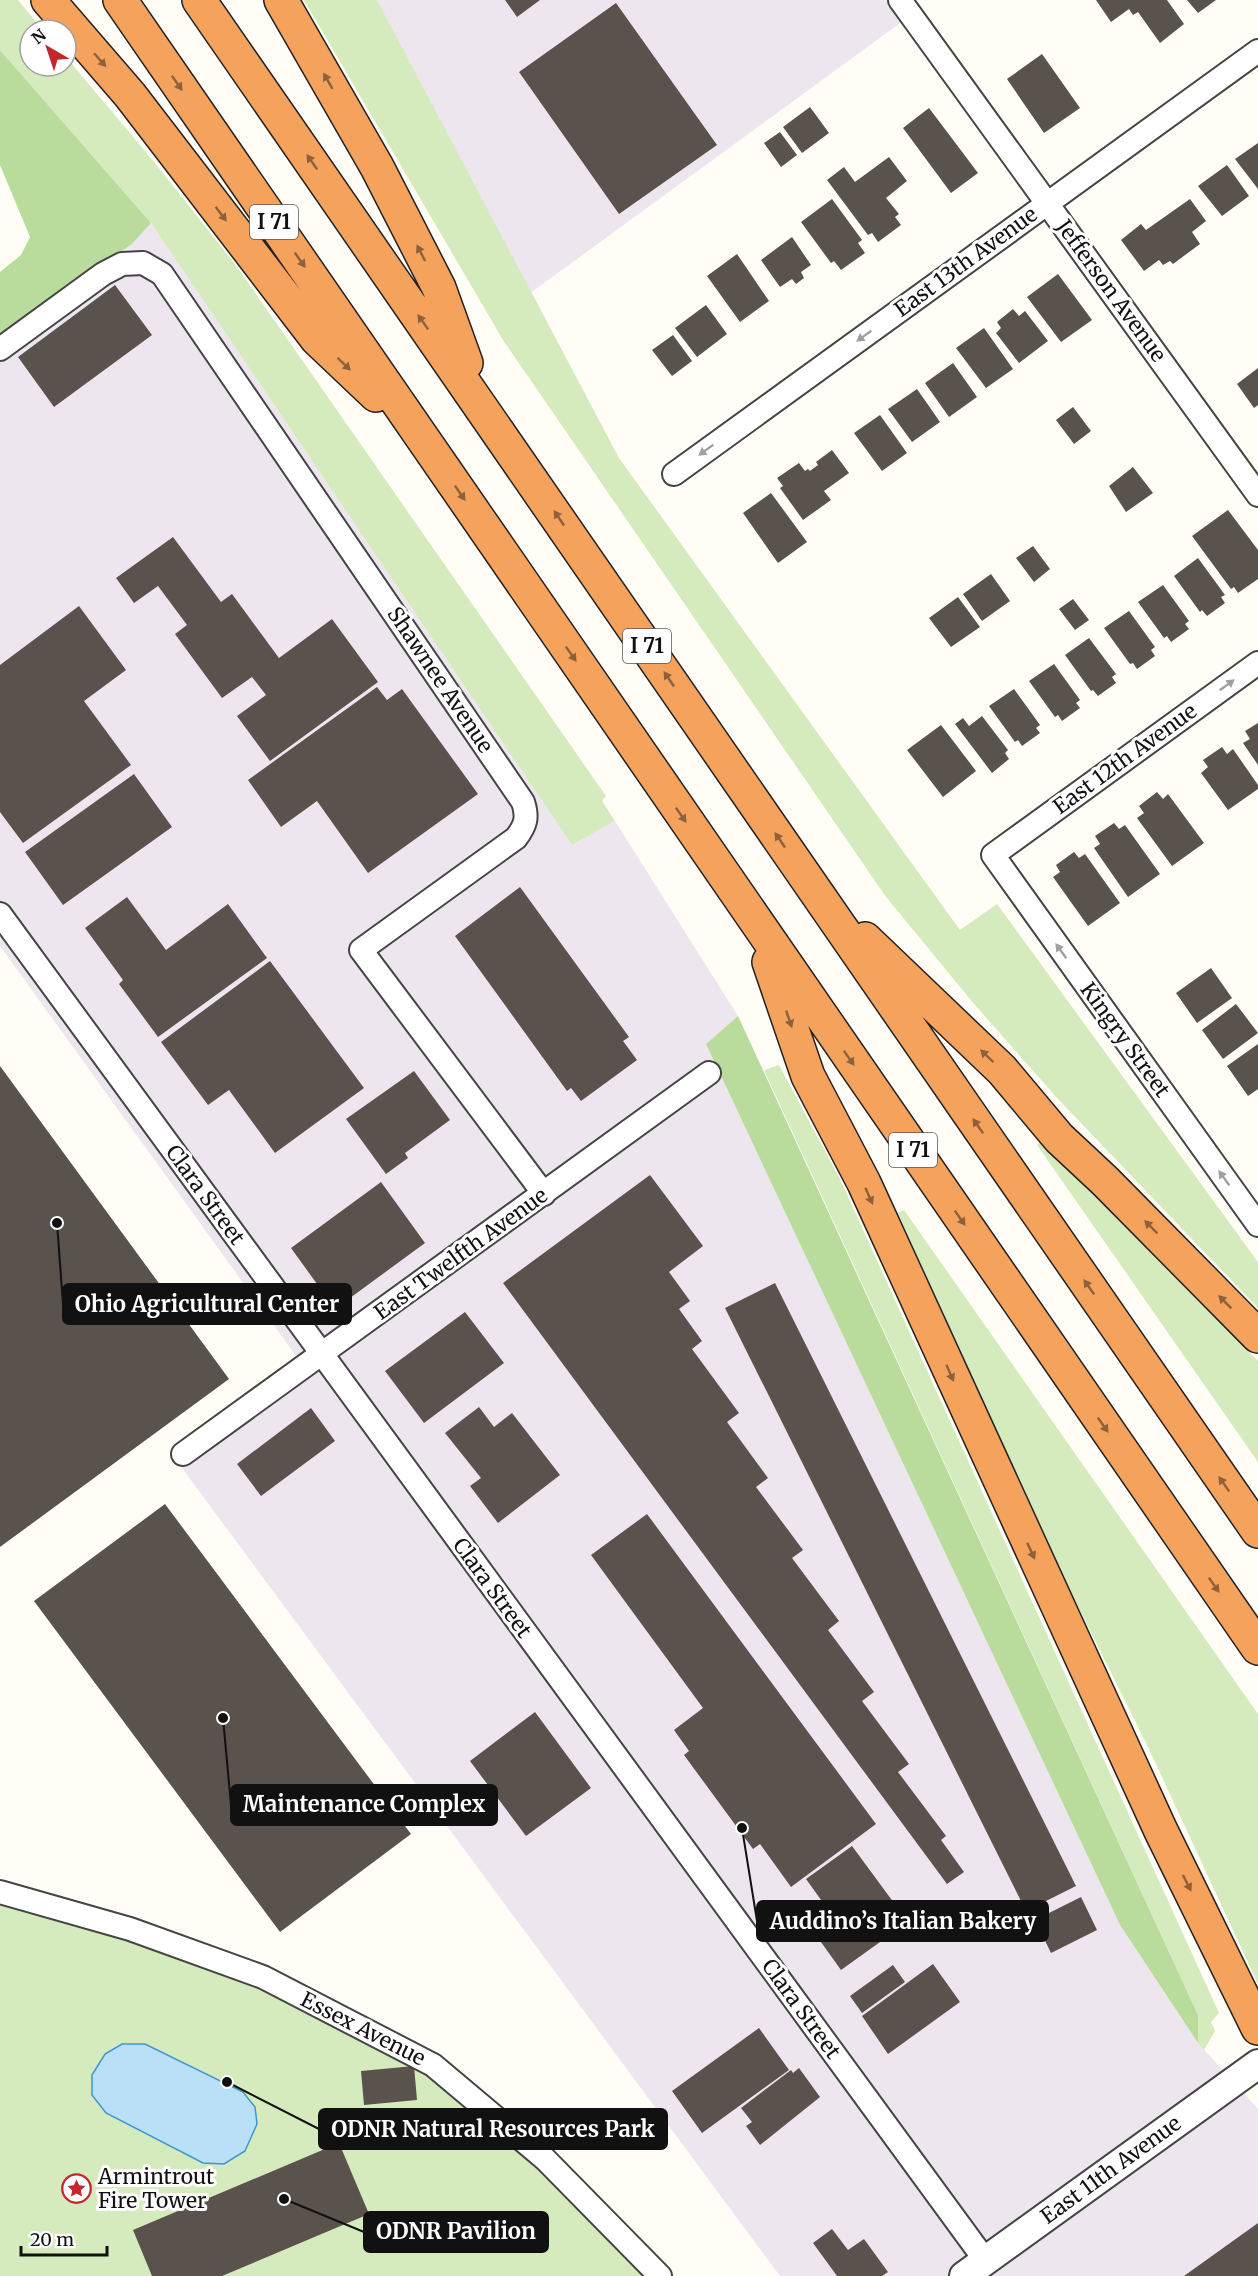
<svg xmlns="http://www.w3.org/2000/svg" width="1258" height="2276" viewBox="0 0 1258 2276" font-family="Merriweather,serif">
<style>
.industrial{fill:#eee6ef}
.green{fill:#d5ebbd}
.forest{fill:#b9dc9c}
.water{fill:#b9e0f7;stroke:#3f96cf;stroke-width:1.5}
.building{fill:#5a524d}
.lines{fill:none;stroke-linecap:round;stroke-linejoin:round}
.minor-casing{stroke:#444;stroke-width:26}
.tertiary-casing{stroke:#444;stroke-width:32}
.motorway-casing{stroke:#222;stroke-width:36}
.minor{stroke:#fff;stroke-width:22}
.tertiary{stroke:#fff;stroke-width:28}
.motorway{stroke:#f5a25d;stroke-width:33}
.oneway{fill:#8e613b}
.oneway2{fill:#a0a0a0}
.labels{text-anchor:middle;stroke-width:6;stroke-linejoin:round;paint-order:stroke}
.shield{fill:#fff;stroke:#585858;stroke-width:1.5}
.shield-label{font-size:20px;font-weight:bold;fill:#111}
.street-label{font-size:21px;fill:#111;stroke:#fff}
.poi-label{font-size:21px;fill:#111;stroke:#fff;text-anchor:start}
.leader{fill:none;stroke:#111;stroke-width:2}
.callout-dot{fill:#111;stroke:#fff;stroke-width:2}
.callout{fill:#111;stroke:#111;stroke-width:2}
.callout-label{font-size:22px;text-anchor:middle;font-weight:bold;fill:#fff}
</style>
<rect width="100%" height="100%" fill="#fffdf5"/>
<!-- industrial -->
<path class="industrial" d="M377 0H905L914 13 529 294Z
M151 223 572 845 615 821 738 1016 706 1044 1120 1925 1198 2043 1258 2109V2276H780L176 1460 304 1367 0 946V335L132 244Z"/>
<!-- green -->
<path class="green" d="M0 0H18L43 30H30V66H66V57L150 157 235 264 606 796 602 801 615 821 572 845 151 223 0 50Z
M304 0H377L619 458 960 930 997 904 1258 1262V1308L1058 1099 975 1005 886 897 503 340Z
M779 1065 839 1177 1219 2013 1211 2022 1215 2031 1204 2050 1198 2043V2015L764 1070Z
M1045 1138 1092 1191 1258 1361V1462L1037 1145Z
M904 1210 1258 1714V1984L1149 1749 1038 1526 898 1213Z
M0 1892 129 1929 433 2065 660 2276H0Z"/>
<!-- forest -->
<path class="forest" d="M0 50 151 223 132 244 0 335V272L21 255 30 237 0 165Z
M738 1016 1198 2015V2043L1120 1925 706 1044Z"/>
<!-- water -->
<path class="water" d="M122 2044H145L243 2092 255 2107 257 2124 245 2151 224 2164 203 2163 106 2113 92 2095V2075L105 2054Z"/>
<!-- building -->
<path class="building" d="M505 0H540L517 17Z
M1096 0H1167L1184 24 1160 43 1138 12 1133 15 1129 9 1111 22Z
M1187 0H1216L1198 13Z
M616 3 717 145 619 214 519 72Z
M1042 54 1080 108 1044 133 1007 79Z
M810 107 829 133 802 153 783 127Z
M929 108 978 173 951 193 903 128Z
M780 132 797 155 781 167 764 143Z
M1258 143V189L1235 159Z
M889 157 907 181 886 198 899 214 895 217 901 225 878 242 872 233 868 235 827 180 844 167 855 182Z
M1227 165 1249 196 1222 216 1198 186Z
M832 199 862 240 858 243 865 253 841 270 834 261 831 263 801 222Z
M1190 199 1206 221 1192 232 1200 244 1173 264 1170 261 1163 265 1159 260 1144 271 1121 240 1141 224 1146 230Z
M792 237 811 265 801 272 804 278 796 284 792 279 780 287 761 260Z
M737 254 769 301 740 322 707 276Z
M1058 274 1092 320 1061 342 1027 297Z
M115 285 152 335 54 407 18 357Z
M706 305 727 334 697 357 675 328Z
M1013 309 1019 316 1025 311 1048 341 1019 363 996 333 1001 328 997 322Z
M984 328 1013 369 986 388 956 348Z
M673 335 692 361 672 376 652 350Z
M953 363 977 397 949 417 925 383Z
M1258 368V405L1254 408 1237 384Z
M917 389 940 422 912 442 888 409Z
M1073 407 1091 431 1074 444 1056 420Z
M880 415 907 453 882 471 854 433Z
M832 450 849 473 824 491 831 500 803 520 780 488 783 486 777 478 799 463 805 471 808 469 810 471 818 465 816 462Z
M1133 467 1153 493 1126 512 1109 486Z
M771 493 807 542 778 563 743 513Z
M1228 510 1258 550V579L1238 593 1234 587 1231 589 1192 536Z
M173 537 221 602 232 594 279 658 332 619 378 682 270 761 237 716 266 695 252 677 222 698 175 634 187 625 158 586 134 603 116 578Z
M1033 546 1050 569 1034 582 1016 558Z
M1198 558 1225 595 1221 597 1225 603 1207 616 1202 610 1200 612 1174 576Z
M991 574 1010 601 982 621 963 594Z
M1163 585 1189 621 1185 624 1189 629 1171 642 1167 636 1164 638 1138 602Z
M958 597 980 627 951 647 929 618Z
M1073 599 1089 620 1075 630 1059 609Z
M79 606 126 670 84 701 131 765 23 843 0 812V665Z
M1129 611 1155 647 1151 650 1155 656 1137 669 1133 663 1130 664 1104 628Z
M1089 638 1116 674 1112 677 1116 683 1098 696 1093 690 1091 691 1065 655Z
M1054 664 1080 700 1076 703 1080 708 1062 721 1058 715 1055 717 1029 681Z
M377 687 387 700 402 689 478 794 368 873 317 801 281 827 248 780Z
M1014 689 1040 725 1036 728 1040 733 1022 746 1018 740 1015 742 989 706Z
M982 716 1008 750 1005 753 1009 759 992 773 955 724 963 718 969 726Z
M1258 723V765L1243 743 1250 739 1245 731Z
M941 725 976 771 943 797 907 750Z
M1222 747 1227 754 1233 749 1258 785V789L1228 810 1201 773 1208 767 1203 760Z
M134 774 172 827 63 905 25 852Z
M1157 792 1163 799 1168 794 1204 843 1172 866 1137 818 1144 813 1139 806Z
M1114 823 1119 829 1125 825 1160 874 1128 897 1094 848 1100 844 1095 836Z
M1074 852 1079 858 1085 854 1120 903 1088 926 1053 877 1060 872 1056 865Z
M520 887 629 1037 623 1041 637 1060 581 1101 571 1088 567 1091 455 936Z
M127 897 166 950 228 904 267 958 158 1037 119 984 123 980 85 928Z
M270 961 364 1088 275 1153 229 1090 208 1105 161 1042Z
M1211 968 1232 998 1197 1023 1176 993Z
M1236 1004 1258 1033 1223 1059 1202 1030Z
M1258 1044V1089L1248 1096 1227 1066Z
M0 1066 229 1379 0 1547Z
M414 1071 450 1120 405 1153 408 1158 386 1174 346 1119Z
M650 1175 703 1246 669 1272 690 1301 679 1309 702 1341 692 1349 739 1413 727 1422 768 1478 756 1487 803 1550 792 1558 839 1621 828 1630 874 1692 862 1701 909 1764 898 1772 946 1836 941 1840 964 1872 947 1884 503 1283Z
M381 1182 425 1243 335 1309 291 1248Z
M775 1283 1076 1886 1026 1911 725 1308Z
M465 1312 504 1363 424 1423 385 1371Z
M479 1407 494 1427 512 1413 560 1475 498 1523 470 1486 481 1478 445 1433Z
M311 1408 335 1441 261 1496 237 1464Z
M165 1504 411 1834 280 1932 34 1601Z
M647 1514 876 1824 791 1887 760 1844 753 1849 684 1755 689 1751 674 1730 703 1708 591 1555Z
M535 1712 591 1788 526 1836 470 1761Z
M852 1846 908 1922 841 1970 808 1924 820 1915 816 1910 824 1904 806 1879Z
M1081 1897 1097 1930 1051 1953 1035 1920Z
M933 1964 960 2002 888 2054 862 2016Z
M893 1965 905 1982 862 2013 850 1996Z
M759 2028 789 2070 702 2133 672 2091Z
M414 2066 417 2100 364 2105 361 2071Z
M799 2068 820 2097 760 2145 746 2126 752 2122 741 2108 791 2070 793 2073Z
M339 2143 369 2214 222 2276H152L133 2230Z
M1258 2223V2276H1184Z
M832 2229 848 2250 864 2239 888 2272 882 2276H837L813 2243Z"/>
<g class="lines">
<defs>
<path id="minor" d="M900 0 1258 495
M0 349 103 274 122 264 143 263 162 274 523 802C528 817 526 825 516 838L361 950 544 1194
M674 474 1258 51
M1258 663 993 855 1258 1225
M0 914 985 2260
M183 1454 709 1073
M0 1892 130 1929 263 1977 433 2065 545 2159 660 2276"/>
<path id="tertiary" d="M964 2276 1258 2064"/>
<path id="motorway" d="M48 0 130 95 317 339 376 395
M120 0 1258 1648
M199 0 1258 1531
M281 0 377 167 439 288 466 363
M865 939 1002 1070 1059 1138 1105 1181 1258 1336
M769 962 808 1076 864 1183 1161 1831 1258 2028"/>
</defs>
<!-- minor casing -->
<use href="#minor" class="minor-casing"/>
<!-- tertiary casing -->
<use href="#tertiary" class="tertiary-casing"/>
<!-- motorway casing -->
<use href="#motorway" class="motorway-casing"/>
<!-- minor -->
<use href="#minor" class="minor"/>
<!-- tertiary -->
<use href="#tertiary" class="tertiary"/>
<!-- motorway -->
<use href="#motorway" class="motorway"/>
</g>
<!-- one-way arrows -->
<defs><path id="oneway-solid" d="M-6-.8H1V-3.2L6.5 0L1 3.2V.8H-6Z" transform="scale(1.5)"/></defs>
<g class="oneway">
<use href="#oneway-solid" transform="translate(100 60) rotate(49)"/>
<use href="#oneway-solid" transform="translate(328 81) rotate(-120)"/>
<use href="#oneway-solid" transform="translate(177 83) rotate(55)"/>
<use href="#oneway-solid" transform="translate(312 162) rotate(-125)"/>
<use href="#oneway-solid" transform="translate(221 214) rotate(53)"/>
<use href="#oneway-solid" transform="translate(421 253) rotate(-117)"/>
<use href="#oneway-solid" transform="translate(300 260) rotate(55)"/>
<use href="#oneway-solid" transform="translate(423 322) rotate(-125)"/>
<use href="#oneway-solid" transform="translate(344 364) rotate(44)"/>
<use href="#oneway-solid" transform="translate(460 493) rotate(55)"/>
<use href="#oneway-solid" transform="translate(559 518) rotate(-124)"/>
<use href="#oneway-solid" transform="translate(571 654) rotate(55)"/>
<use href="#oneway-solid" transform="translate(669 679) rotate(-124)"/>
<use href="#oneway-solid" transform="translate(681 815) rotate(55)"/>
<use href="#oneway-solid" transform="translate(780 840) rotate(-124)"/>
<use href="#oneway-solid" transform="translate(789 1019) rotate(71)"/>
<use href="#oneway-solid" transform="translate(987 1056) rotate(-136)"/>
<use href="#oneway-solid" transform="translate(849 1058) rotate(55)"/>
<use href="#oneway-solid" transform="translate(978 1126) rotate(-125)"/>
<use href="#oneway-solid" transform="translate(869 1196) rotate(66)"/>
<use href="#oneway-solid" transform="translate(960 1218) rotate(55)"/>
<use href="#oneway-solid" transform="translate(1151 1227) rotate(-135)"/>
<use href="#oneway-solid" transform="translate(1089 1287) rotate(-125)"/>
<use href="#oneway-solid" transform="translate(1225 1302) rotate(-135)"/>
<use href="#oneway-solid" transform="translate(950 1373) rotate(66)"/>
<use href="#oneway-solid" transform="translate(1103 1425) rotate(55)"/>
<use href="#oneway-solid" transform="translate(1224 1484) rotate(-125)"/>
<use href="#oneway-solid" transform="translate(1031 1551) rotate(65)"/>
<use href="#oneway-solid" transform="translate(1214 1585) rotate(55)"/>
<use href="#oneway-solid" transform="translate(1187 1883) rotate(63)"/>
</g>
<g class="oneway2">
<use href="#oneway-solid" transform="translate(864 336) rotate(144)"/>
<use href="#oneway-solid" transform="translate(706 450) rotate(144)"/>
<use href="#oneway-solid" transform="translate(1227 685) rotate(-36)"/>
<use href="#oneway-solid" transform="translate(1061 951) rotate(-126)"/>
<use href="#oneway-solid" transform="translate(1224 1178) rotate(-126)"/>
</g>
<!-- icons -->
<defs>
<symbol id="sight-ring" viewBox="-11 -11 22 22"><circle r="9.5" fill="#fff" stroke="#c4262e" stroke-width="1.5"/><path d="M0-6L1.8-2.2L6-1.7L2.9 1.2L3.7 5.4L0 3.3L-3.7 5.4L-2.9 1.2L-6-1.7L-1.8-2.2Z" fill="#c4262e"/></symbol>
</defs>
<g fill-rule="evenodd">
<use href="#sight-ring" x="60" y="2172" width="33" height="33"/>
</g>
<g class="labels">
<!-- shield labels -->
<g class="shield">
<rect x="250" y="205" width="48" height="34" rx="4.5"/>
<rect x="623" y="629" width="48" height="34" rx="4.5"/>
<rect x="889" y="1133" width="48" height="34" rx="4.5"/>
</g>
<g class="shield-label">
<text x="274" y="229">I 71</text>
<text x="647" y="653">I 71</text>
<text x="913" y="1157">I 71</text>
</g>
<!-- street labels -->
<g class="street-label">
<text transform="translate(966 262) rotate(-36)" y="7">East 13th Avenue</text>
<text transform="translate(1111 291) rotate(54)" y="7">Jefferson Avenue</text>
<text transform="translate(440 680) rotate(56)" y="7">Shawnee Avenue</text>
<text transform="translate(1125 759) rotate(-36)" y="7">East 12th Avenue</text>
<text transform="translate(1125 1040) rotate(54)" y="7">Kingry Street</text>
<text transform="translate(205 1195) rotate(54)" y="7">Clara Street</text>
<text transform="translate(461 1254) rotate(-36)" y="7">East Twelfth Avenue</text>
<text transform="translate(492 1588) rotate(54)" y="7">Clara Street</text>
<text transform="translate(801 2009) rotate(54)" y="7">Clara Street</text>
<text transform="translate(363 2029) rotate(27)" y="7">Essex Avenue</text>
<text transform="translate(1111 2170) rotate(-36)" y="7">East 11th Avenue</text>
</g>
<!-- poi labels -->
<g class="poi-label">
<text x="98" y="2184">Armintrout<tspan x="98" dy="24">Fire Tower</tspan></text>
</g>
</g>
<!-- callouts -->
<path class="leader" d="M57 1223L63 1304M223 1718L231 1805M742 1828L757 1921M227 2082L319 2129M284 2199L364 2232"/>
<g class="callout-dot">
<circle cx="57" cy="1223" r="6"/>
<circle cx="223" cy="1718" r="6"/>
<circle cx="742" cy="1828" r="6"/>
<circle cx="227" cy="2082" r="6"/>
<circle cx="284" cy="2199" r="6"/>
</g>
<g class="callout">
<rect x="63" y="1284" width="288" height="40" rx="6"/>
<rect x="231" y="1785" width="266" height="40" rx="6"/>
<rect x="757" y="1901" width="291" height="40" rx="6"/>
<rect x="319" y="2109" width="348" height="40" rx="6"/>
<rect x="364" y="2212" width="184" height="40" rx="6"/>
</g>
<g class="callout-label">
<text x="207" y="1312">Ohio Agricultural Center</text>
<text x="364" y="1812">Maintenance Complex</text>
<text x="903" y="1929">Auddino’s Italian Bakery</text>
<text x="493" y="2137">ODNR Natural Resources Park</text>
<text x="456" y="2239">ODNR Pavilion</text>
</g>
<!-- north arrow -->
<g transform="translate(48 48) rotate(321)"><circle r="28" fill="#ffffff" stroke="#a0a0a0" stroke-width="1.5"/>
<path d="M0-4.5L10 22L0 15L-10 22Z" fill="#c4262e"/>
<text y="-9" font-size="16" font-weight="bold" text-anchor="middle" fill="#111111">N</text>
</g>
<!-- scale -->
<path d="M21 2246v9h86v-9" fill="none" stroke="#111111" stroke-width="3"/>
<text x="30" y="2246" font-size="18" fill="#111111" stroke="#ffffff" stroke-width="4.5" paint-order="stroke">20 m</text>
</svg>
